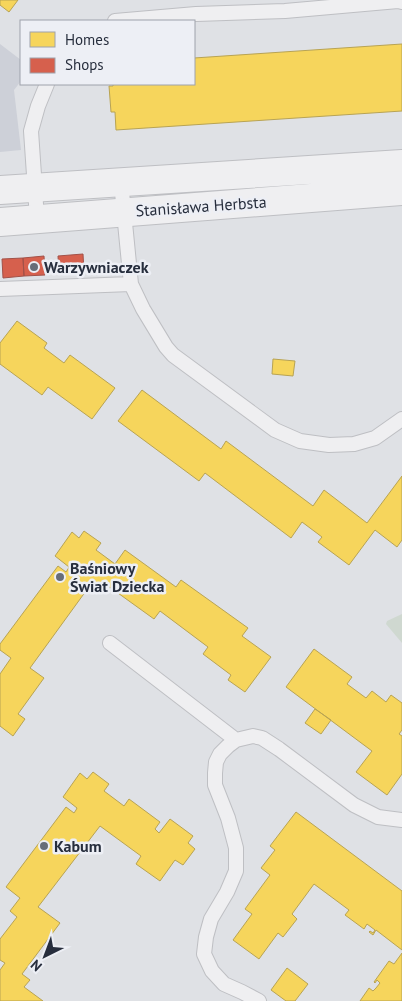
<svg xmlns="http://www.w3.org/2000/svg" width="402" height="1001" viewBox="0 0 402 1001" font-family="'PT Sans',sans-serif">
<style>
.built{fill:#cdd0d8}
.green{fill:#cfd8d0}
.homes{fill:#f6d55c;stroke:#b8a353}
.shops{fill:#d6604d;stroke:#a25148}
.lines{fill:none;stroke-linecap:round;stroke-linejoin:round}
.service-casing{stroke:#bebfc3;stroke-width:16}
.tertiary-casing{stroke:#bebfc3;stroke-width:30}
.service{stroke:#efeff1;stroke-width:14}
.tertiary{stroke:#efeff1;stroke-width:28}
.poi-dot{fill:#676d78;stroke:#edeff5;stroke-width:2}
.labels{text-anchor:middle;stroke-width:5;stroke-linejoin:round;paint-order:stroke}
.street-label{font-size:16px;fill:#272e3d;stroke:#edeff5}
.poi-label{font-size:16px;font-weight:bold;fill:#272e3d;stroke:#edeff5;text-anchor:start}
</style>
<rect width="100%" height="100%" fill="#dfe1e5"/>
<!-- built -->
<path class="built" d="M0 44 21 60V81L14 90 21 150 0 152Z"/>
<!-- green -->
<path class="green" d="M402 614V643L386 624 387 621Z"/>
<!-- homes -->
<path class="homes" d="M0 0H18L9 12 0 5Z
M402 44V111L116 130 115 112H111L109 86H113V84H194V58Z
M17 321 47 343 44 348 64 363 70 355 115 388 92 419 48 387 42 395 0 364V343Z
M273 359 295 361 293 376 272 374Z
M142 390 221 449 226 441 313 506 324 490 367 523 402 476V540L397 547 375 530 349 565 318 542 322 537 302 522 291 538 205 473 199 481 118 421Z
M84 531 101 543 96 550 115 564 125 550 176 587 181 580 248 628 242 636 271 657 245 692 228 680 231 675 203 654 208 647 160 611 154 619 104 583 99 590 91 584 30 668 44 678 18 714 25 719 13 736 0 726V674L11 658 0 650V644L58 566 66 572 68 569 69 567 55 556 72 532 79 538Z
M314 649 352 677 347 684 366 698 372 691 386 702 391 695 402 703V730L399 734 402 736V774L387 795 356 772 372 751 286 687Z
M315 709 331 720 321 734 305 723Z
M93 772 109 784 104 791 124 806 129 799 160 822 155 829 159 833 170 819 193 836 188 843 195 849 183 865 175 860 160 881 136 864 141 856 100 826 38 907 60 923 22 974 30 980 24 987 43 1001H0V970L5 963 0 960V939L17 917 10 911 20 898 6 887 66 807 74 813 76 810 77 808 63 797 80 773 87 779Z
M296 812 402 891V950L376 930 373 935 369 932 370 931 373 933 375 930 367 924 364 929 345 915 349 910 314 884 292 914 297 919 283 937 278 933 259 959 233 940 252 914 245 909 270 875 261 868 275 850 270 846Z
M402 953V1001H360L369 988 373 991 376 988 380 983 377 980 375 983 374 982 389 961 394 964Z
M287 968 308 984 295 1001H286L271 990Z"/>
<!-- shops -->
<path class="shops" d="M83 254 84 272 59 274 58 256Z
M44 256 45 275 24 276 23 258Z
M23 258 24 276 3 278 2 259Z"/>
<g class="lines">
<defs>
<path id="service" d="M115 21 196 14 285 11 398 1 402 2
M121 182 131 284 143 309 166 347 173 355 275 430 300 441 329 445 354 444 375 438 402 419
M37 219 31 131 38 106 47 84
M0 289 131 284
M110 643 236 740
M259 1001 242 992 224 984 212 971 204 954 206 937 211 919 227 892 236 871V848L228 818 215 785V773L216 762 220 754 228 746 236 740 253 736 262 738 279 749 354 805 378 817 402 820"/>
<path id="tertiary" d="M0 190 402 164
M0 222 402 191"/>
</defs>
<!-- service casing -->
<use href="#service" class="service-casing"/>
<!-- tertiary casing -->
<use href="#tertiary" class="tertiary-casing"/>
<!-- service -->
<use href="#service" class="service"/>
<!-- tertiary -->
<use href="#tertiary" class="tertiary"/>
</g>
<!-- markers -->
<g class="poi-dot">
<circle cx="34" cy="267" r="5"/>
<circle cx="60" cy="577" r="5"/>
<circle cx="44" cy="846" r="5"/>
</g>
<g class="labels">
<!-- street labels -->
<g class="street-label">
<text transform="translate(201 206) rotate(-4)" y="6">Stanisława Herbsta</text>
</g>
<!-- poi labels -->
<g class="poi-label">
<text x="44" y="273">Warzywniaczek</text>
<text x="70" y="574">Baśniowy<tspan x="70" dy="18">Świat Dziecka</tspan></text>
<text x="54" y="852">Kabum</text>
</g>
</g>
<!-- legend -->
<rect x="20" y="20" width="175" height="65" fill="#edeff5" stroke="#9ea2ab"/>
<rect x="30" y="32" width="25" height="15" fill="#f6d55c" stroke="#9ea2ab"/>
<text x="65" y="45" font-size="15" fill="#272e3d">Homes</text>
<rect x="30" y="58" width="25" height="15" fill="#d6604d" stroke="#9ea2ab"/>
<text x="65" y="70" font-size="15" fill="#272e3d">Shops</text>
<!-- north arrow -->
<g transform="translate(45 956) rotate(222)" stroke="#edeff5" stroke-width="4" paint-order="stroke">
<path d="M0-4L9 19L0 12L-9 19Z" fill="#272e3d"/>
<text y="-8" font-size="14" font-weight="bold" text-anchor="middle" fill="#272e3d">N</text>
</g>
</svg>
